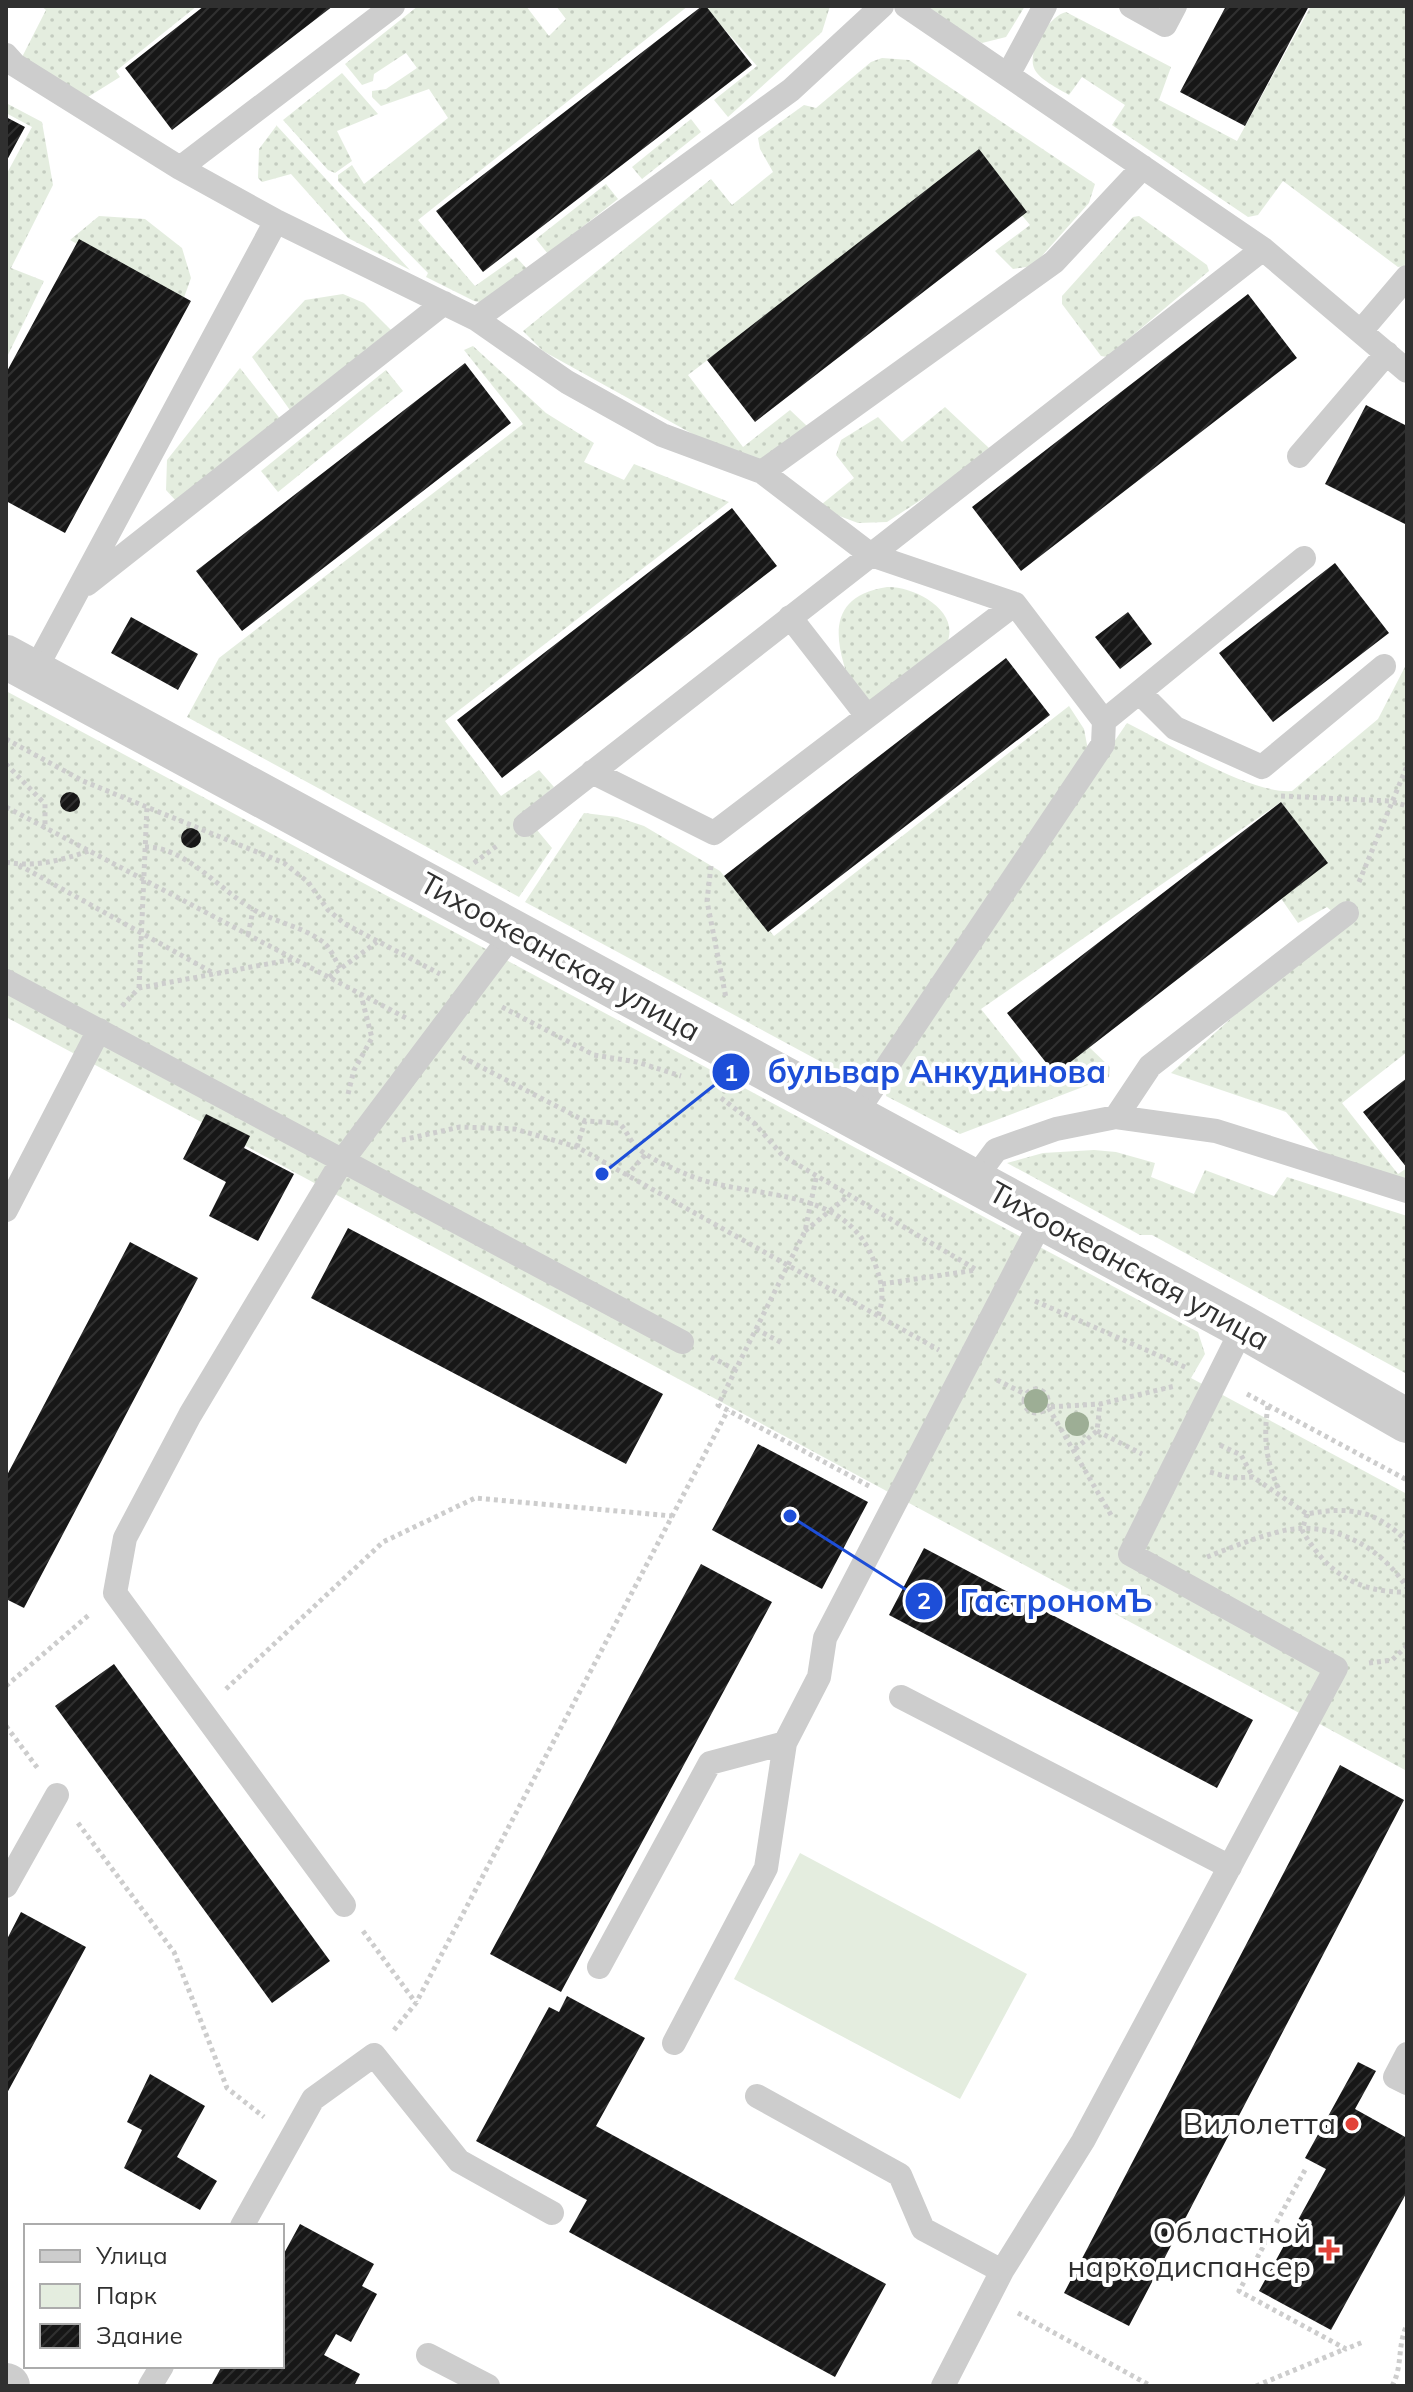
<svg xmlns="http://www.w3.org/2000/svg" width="1413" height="2392" viewBox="0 0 1413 2392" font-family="Mulish,sans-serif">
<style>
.green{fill:url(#green-dots)}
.pitch{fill:#e4eddf}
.building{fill:url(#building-hatch)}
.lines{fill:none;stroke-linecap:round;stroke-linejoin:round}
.path{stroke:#cdcdcd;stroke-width:5;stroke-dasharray:4 4;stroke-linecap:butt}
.service{stroke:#cdcdcd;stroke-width:24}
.minor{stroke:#cdcdcd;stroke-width:44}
.tertiary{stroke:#cdcdcd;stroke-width:44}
.tree{fill:#9dae95}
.poi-dot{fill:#e24238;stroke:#fff;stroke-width:3}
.labels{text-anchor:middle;stroke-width:8;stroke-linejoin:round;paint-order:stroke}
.street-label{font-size:30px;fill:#303030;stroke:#fff}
.poi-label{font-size:30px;fill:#303030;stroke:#fff;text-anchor:end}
.leader{fill:none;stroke:#1d4ed8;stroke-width:3}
.callout-dot{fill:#1d4ed8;stroke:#fff;stroke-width:3}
.mark-label{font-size:24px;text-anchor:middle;font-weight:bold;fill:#fff}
.callout-label{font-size:32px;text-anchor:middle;font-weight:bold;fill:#1d4ed8;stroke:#fff;stroke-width:8;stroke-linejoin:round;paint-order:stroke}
</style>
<defs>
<pattern id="green-dots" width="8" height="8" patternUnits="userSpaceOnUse" patternTransform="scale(2)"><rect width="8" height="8" fill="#e4eddf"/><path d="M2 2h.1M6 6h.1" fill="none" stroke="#c4ccc0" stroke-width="1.8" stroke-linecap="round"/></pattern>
<pattern id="building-hatch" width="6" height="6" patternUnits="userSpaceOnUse" patternTransform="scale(2)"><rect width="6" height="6" fill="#171717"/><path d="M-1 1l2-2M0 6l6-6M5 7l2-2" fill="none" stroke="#303030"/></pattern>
</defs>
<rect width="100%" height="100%" fill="#fff"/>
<!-- green -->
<path class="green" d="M41 6H197L116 71 120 77 88 97 21 59 46 10Z
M418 6H526L549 36 566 19 556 6H688L418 220 475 286 516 257 529 271 485 303 474 301 426 277 428 273 338 181V175L352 165 364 184 448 118 429 89 381 106 372 97V91L386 89 417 68 406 53 374 74 373 81 362 85 345 64Z
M704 6H830L822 32 728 117 714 100 757 66Z
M922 6H1025L1006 37 982 43Z
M1311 6H1407V261L1404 266 1398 267 1283 181 1258 215 1248 217 1112 125 1125 105 1082 77 1069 95C1059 89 1038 79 1034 68 1027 51 1049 16 1066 12L1171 67 1159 100 1237 141Z
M882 58 909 60 1095 184 1089 203 1033 266 1013 269 995 251 1030 225 972 156 688 375 743 447 790 410 807 426 754 468 543 351 523 331 711 179 732 205 773 172 760 149 758 138 804 105 816 108 871 62Z
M342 73 378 114 337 131 352 161 335 173 328 170 283 120Z
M6 103 42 122 53 185 11 268 44 281 6 359V175L32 127 6 113Z
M691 119 701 132 642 179 632 167Z
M277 125V126L410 270 348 238 291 174 262 182 258 178 259 149Z
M606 184 618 199 548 254 536 239Z
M99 216 145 219 182 248 191 278 182 303 70 240Z
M1139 216 1207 265 1209 271 1107 357 1101 356 1062 304V296L1133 217Z
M343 294 364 303 391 330 292 413 252 357 305 300Z
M473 346 546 413 594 443 584 462 624 480 634 464 729 502 445 721 501 796 539 770 554 787 523 813 552 848 519 897 187 717 219 658 523 424 464 350Z
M240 368 281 420 177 502 166 490 167 460Z
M386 370 403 391 278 492 261 471Z
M945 407 989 448 944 485 887 522 858 523 826 511 822 504 854 478 836 455 841 440 878 417 902 442Z
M887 587C913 586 961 610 947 643L871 701 854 693C837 650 820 597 887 587Z
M1407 663V1052L1342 1103 1398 1174 1407 1168V1188L1327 1160 1286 1112 1171 1073 1340 919 1327 907 1298 923 1280 897 1325 861 1281 802 981 1009 1036 1078 1089 1047 1110 1067 1109 1077 960 1134 886 1096 890 1067 1127 723C1168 743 1249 794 1292 791L1378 719Z
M6 691 1198 1332 1205 1354 1191 1378 1407 1494 1405 1770 6 1017Z
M1069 706 1084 729 1088 750 879 1061 851 1078 525 902 584 813 617 817 644 826 720 871 774 936Z
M1094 1150 1116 1152 1155 1163 1151 1177 1194 1194 1205 1170 1274 1196 1287 1177 1407 1216V1374L1152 1235H1140L1007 1163 1043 1153Z"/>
<!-- pitch -->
<path class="pitch" d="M800 1853 1027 1974 960 2099 734 1979Z"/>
<!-- building -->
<path class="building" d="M204 6H333L172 130 125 68Z
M702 6H706L752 65 483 272 436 211Z
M1226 6H1309L1245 126 1180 92Z
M6 117 25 127 6 162Z
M979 149 1027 212 755 422 707 360Z
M79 239 191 301 65 533 6 501V373Z
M1248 294 1297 358 1021 571 972 507Z
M465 363 511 423 242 631 196 571Z
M1366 405 1407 426V525L1325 484Z
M732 508 777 566 502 778 457 720Z
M1335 563 1389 633 1273 722 1219 653Z
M1128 612 1152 644 1120 669 1095 637Z
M131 617 198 654 178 690 111 653Z
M1006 658 1050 715 768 932 724 876Z
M60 802a10 10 0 1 1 20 0a10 10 0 1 1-20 0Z
M1281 802 1328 863 1055 1074 1007 1013Z
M181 838a10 10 0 1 1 20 0a10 10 0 1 1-20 0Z
M1407 1078V1168L1363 1112Z
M206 1114 250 1136 244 1148 294 1174 258 1241 209 1216 226 1182 183 1159Z
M348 1228 663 1394 626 1464 311 1298Z
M130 1242 198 1278 24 1608 6 1599V1477Z
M758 1444 868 1502 822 1589 712 1530Z
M924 1548 1253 1720 1217 1788 889 1615Z
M701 1564 772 1602 561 1992 490 1954Z
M114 1664 330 1961 272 2003 55 1706Z
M1340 1765 1404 1800 1129 2326 1064 2293Z
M21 1912 86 1947 6 2095V1941Z
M567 1996 645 2038 596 2126 886 2284 835 2377 569 2232 587 2200 476 2141 549 2007 559 2012Z
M1358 2062 1376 2071 1355 2109 1407 2138V2192L1331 2330 1259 2291 1326 2169 1305 2158Z
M150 2074 205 2106 177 2157 217 2181 200 2210 124 2168 142 2130 127 2122Z
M300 2224 374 2264 362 2286 377 2294 351 2342 336 2334 324 2355 360 2374 354 2386H211L222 2366H282V2257Z"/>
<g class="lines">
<!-- path -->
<path class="path" d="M6 739 83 781 284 863 308 882 328 910 345 924 440 974
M6 764 45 804V827
M1281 796 1390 801 1407 806
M6 807 408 1019
M145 847C184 846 219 889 251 908 273 922 302 926 323 942 331 948 335 960 340 968
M6 862C34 868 62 860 89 851
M474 863 498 845
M19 865 215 974
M711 866 707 901 726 998
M1359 882 1407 766
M248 935 253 910
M329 977 377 942
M139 988 147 806
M122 1006 139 988 294 959
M502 1007 594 1055 637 1062 681 1076
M462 1057 585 1121 619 1123C626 1130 628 1136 633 1143 644 1157 670 1167 686 1174 748 1202 846 1181 875 1264 882 1283 885 1297 878 1316
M348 1094 354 1070 372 1038 361 995
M721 1098 754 1123 783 1156 977 1270
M402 1140 460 1127 515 1129 577 1147 939 1350
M577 1147 585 1121
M626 1176 647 1153
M816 1178 805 1231 718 1405 869 1486
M805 1231 848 1196
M882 1284 976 1270
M1035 1301 1187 1368
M756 1329 782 1343
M711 1357 736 1370
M997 1380 1025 1394
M1024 1401a12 12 0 1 1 24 0a12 12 0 1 1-24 0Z
M1247 1394 1407 1480
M1268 1406C1263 1439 1266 1462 1280 1492
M1097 1431 1142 1454
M1220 1445 1241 1455 1253 1477
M1075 1449 1097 1431 1100 1404
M1210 1472 1232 1478 1253 1477 1307 1514C1349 1506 1377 1510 1407 1542
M1307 1514 1302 1530C1326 1572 1357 1593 1407 1592
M1111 1515 1048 1407 1100 1404 1175 1386
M1207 1557C1230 1548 1254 1538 1278 1532 1329 1518 1381 1546 1407 1588
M1369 1663 1392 1660 1407 1646
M6 1686 90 1614
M226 1689 383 1542 475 1498 672 1516
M6 1726 39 1770
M78 1823 174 1952 227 2088 264 2117
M363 1931 416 2003
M394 2030 416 2003 728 1410
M1305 2170 1239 2291 1346 2349 1363 2342
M1018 2313 1151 2386
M1256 2386 1345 2349
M1392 2386C1403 2367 1397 2345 1407 2325"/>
<!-- service -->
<path class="service" d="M906 6 1263 249 1407 371
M1131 6 1165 25 1175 6
M6 55 15 65 180 168 276 221 476 319 567 382 662 435 762 472 871 555 1015 604 1104 721
M1008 75 1045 6
M180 168 393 6
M476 319 791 90 882 6
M1361 331 1407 277
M1299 456 1387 353
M762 472 1054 262 1143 167
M87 584 444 303
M790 617 867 716
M34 672 276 221
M1141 694 1175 728 1262 767 1384 666
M592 772 714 833 1015 604
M525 825 1263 249
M6 981 682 1342
M854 1116 1103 744 1104 721 1304 558
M1116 1117 1150 1066 1347 913
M973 1181 996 1150 1056 1129 1116 1117 1216 1131 1407 1191
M6 1210 99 1030
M901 1697 1230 1867
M6 1886 57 1795
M344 1905 115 1593 125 1538 190 1415 342 1161 514 932
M599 1967 710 1763 785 1743
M674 2043 766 1868 785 1743 819 1677 825 1638 1043 1218
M1407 2054 1395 2077 1407 2083
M757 2096 900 2175 923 2229 1002 2271
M242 2226 313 2099 374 2055 459 2161 552 2213
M428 2355 488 2386
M150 2386 162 2366
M943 2386 1002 2271 1083 2141 1336 1668 1130 1554 1243 1327"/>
<!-- minor -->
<path class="minor" d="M6 2385 8 2386"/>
<!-- tertiary -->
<path class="tertiary" d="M6 657 1243 1327 1407 1421"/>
</g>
<!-- trees -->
<g class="tree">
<circle cx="1036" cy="1401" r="12"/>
<circle cx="1077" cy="1424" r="12"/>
</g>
<!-- markers -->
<g class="poi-dot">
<circle cx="1352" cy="2124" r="8"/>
<path d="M1325 2238h8v8h8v8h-8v8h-8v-8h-8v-8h8z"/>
</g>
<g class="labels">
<!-- street labels -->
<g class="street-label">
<text transform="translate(560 957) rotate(29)" y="10">Тихоокеанская улица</text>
<text transform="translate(1129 1266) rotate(29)" y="10">Тихоокеанская улица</text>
</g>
<!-- poi labels -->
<g class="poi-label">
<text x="1336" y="2134">Вилолетта</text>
<text x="1311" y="2243">Областной<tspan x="1311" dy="34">наркодиспансер</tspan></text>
</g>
</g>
<!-- callouts -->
<path class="leader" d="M602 1174L731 1072M790 1516L924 1601"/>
<g class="callout-dot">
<circle cx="602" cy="1174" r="8"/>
<circle cx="790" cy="1516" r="8"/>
<circle cx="731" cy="1072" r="20"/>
<circle cx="924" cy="1601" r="20"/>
</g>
<g class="mark-label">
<text x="731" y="1081">1</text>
<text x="924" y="1609">2</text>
</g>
<g class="callout-label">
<text x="937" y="1083">бульвар Анкудинова</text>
<text x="1056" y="1612">ГастрономЪ</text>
</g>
<!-- border -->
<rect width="1413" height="2392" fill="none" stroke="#303030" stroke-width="16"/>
<!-- legend -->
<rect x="24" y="2224" width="260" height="144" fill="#ffffff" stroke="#acacac" stroke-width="2"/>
<rect x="40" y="2250" width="40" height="12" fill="#cdcdcd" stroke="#acacac" stroke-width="2"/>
<text x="96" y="2264" font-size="24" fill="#303030">Улица</text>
<rect x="40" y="2284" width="40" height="24" fill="#e4eddf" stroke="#acacac" stroke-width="2"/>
<text x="96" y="2304" font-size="24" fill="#303030">Парк</text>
<rect x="40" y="2324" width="40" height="24" fill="url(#building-hatch)" stroke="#acacac" stroke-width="2"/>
<text x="96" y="2344" font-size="24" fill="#303030">Здание</text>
</svg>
